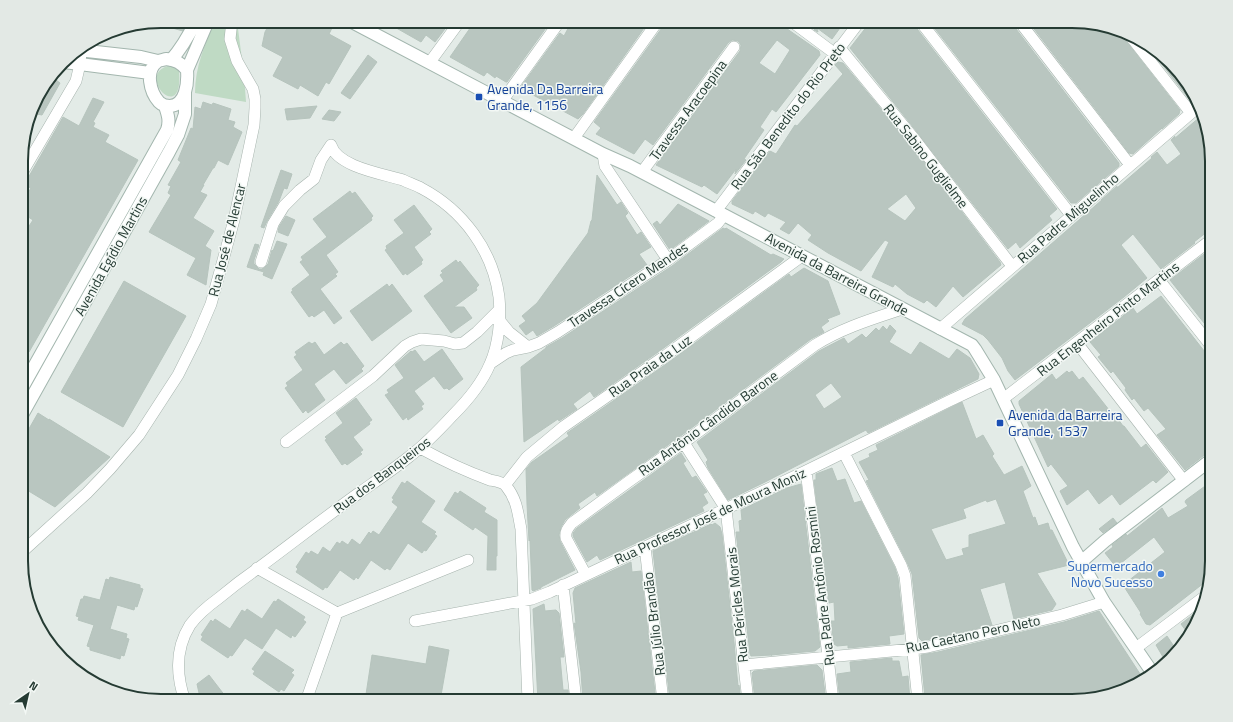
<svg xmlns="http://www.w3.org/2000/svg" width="1233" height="722" viewBox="0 0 1233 722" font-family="'Titillium Web',sans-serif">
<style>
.green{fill:#bfdac4}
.building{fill:#b9c6c0;stroke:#b6c4bd;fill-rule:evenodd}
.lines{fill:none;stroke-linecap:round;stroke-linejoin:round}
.street-casing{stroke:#a6b3ad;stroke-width:12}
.secondary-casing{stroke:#a3b6ae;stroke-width:14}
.street{stroke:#fff;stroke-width:11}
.secondary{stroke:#fff;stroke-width:12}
.transit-dot{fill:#1a4fb4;stroke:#f3f8f5;stroke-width:1.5}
.shop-dot{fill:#3f7fe0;stroke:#f3f8f5;stroke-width:1.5}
.labels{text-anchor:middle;stroke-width:3;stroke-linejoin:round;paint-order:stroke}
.transit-label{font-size:14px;fill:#164399;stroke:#f3f8f5;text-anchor:start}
.street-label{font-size:14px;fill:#253b33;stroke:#f3f8f5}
.shop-label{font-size:14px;fill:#366cbe;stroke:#f3f8f5;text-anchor:end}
.rim{fill:none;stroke:#253b33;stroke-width:2}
</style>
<rect width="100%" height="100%" fill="#e3ebe7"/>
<!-- green -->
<path class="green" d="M215 21H237L244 75 246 102 195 93C195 67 205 44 215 21Z
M168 66 174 67 179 71C184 127 135 75 168 66Z"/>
<!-- building -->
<path class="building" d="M161 21H187L183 31 158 24V22Z
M271 21H318L332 28 329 34 351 46 329 84 326 82 318 96 300 85 298 89 273 76 283 57 262 46 265 32Z
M384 21H451L435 42 426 35 421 42Z
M475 21H551L507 82H506L496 76 495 78 487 72 484 76 450 57Z
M572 21H649L583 114 578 119 520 88 560 33 564 36Z
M665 21H767L777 28 780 24 819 51 820 55 776 112 772 109 760 127 764 130 744 159 746 160 735 174 736 169 717 194 704 185 702 187 656 165 740 51 741 45 738 41 732 40 728 43 653 145 645 139 634 154 596 134 601 128 594 122 664 25ZM777 40 790 50 775 74 759 63Z
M820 21H840L836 25 840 28 832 39 817 28 818 32 814 30Z
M871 21H913L914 25 1057 209 1049 216 1052 220 1020 248 1016 242 1008 249 921 137 850 48Z
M929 21H1012L1013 25 1119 163V166L1076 203H1071Z
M1028 21H1072L1124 35 1126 41 1180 110 1179 114 1162 129V128L1133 154 1129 153Z
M1143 40 1188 84 1195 102 1192 103Z
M368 55 377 62 350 99 341 93Z
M838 62 843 63 911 145 1000 262 1001 265 963 297 953 286 936 307 927 300 924 303 907 294 895 284 893 287 872 277 889 242 885 240 861 271 828 253 808 240 812 235 798 223 789 234 780 229 786 222 768 213 765 217 755 211 753 214 732 204V201L770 151 776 154 795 125 797 126 843 74 835 65ZM906 194 916 208 905 221 887 209Z
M52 77 60 83 42 115 31 113 37 97Z
M93 98 104 102 93 122 95 123 93 127 109 135 105 142 138 160 29 352 22 348V237L33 220 22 213V203L31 188 24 185 63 117 79 126Z
M203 102 212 105 213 103 231 109 228 120 235 122 233 127 242 132 228 165 218 160 214 168H213L203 185H204L200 192 207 195 193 218 214 231 205 246 211 250 206 285 187 275 196 258 149 232 171 195 168 193 171 186 168 185 181 162 178 160 191 128 193 129 195 107 201 109Z
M317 106 310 118 287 120 285 109Z
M329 110 341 112 334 121 322 119Z
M1200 117 1212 152V214L1207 217 1212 223V228L1194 242 1195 243 1161 269 1133 234 1121 245 1147 278 1124 297 1015 380 1008 371 1002 358 988 340 983 335 962 324 965 319 1103 199 1101 200 1117 186V188L1152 158 1151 157 1157 152 1167 165 1181 154 1171 140 1175 136 1174 139Z
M281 170 292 174 287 189 284 188 279 201 267 221 264 228 261 227Z
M597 175 617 205 621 202 628 213 625 216 637 235 641 232 651 247 639 254 647 265 554 326 537 336 533 330 526 335 519 326 526 321 522 316 537 303 588 233 591 221 592 220Z
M350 191 352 194 355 192 373 216 371 218 372 220 326 255 338 272 335 274 337 276 320 289 342 318 334 324 324 310 314 317 312 315 309 317 291 292 293 291 292 289 310 275 300 262 303 260 301 257 327 237 313 219Z
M678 204 709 221 670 250 653 224 657 221 660 225Z
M414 205 432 229 429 232 431 234 414 247 423 260 421 262 422 264 407 275 406 273 403 275 385 250 387 249 386 246 404 233 394 220Z
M286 216 295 220 288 236 278 232 279 227Z
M723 228 725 229 726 228 771 255 773 254 784 259 781 262 661 350 594 397 590 391 573 404 577 409 559 421 558 419 524 442 521 367 546 348V347L562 338 672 266Z
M277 241 287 244 272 279 263 275 264 272 247 267 255 244 259 245 254 260V264L259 269H262L265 267 268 264 272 250 273 251Z
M1204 254 1207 258 1212 255V333L1170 280Z
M456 260 458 263 460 261 479 285 476 288 477 290 454 307H464L472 318 451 333 424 296 444 281 440 275 443 273 441 271Z
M804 268 828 281 840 314 827 319 829 321 821 327 824 332 811 339 686 432 597 496 595 492 578 504 580 508 565 520 561 527 559 535 560 541 575 570 541 587V588L533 591 532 590 530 540 529 541 527 504 526 469 532 462 569 436 567 433 669 362 789 274 791 277Z
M124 281 186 316 123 427 61 392Z
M387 284 389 287 392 284 412 311 372 341 350 311Z
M1161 296 1212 361V449L1185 470 1157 435 1166 429 1148 408 1144 411 1134 398 1132 400 1125 390 1126 388 1113 371 1111 373 1098 357 1101 355 1090 342 1133 308 1137 314Z
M890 325 896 331 889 342 911 355 920 342 949 359 957 349 970 358 979 374 978 379 868 433 866 430 765 482 728 500 708 468 706 462 708 460 697 442 819 351 844 338 848 344 862 334 866 338 876 328 879 331 883 326 887 330ZM831 383 842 397 824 409 815 395Z
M309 342 312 344 315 342 324 355 341 342 344 345 347 343 364 366 361 369 363 371 346 384 334 369 314 384 325 400 308 413 306 410 303 413 285 388 288 386 286 383 303 370 294 357 297 355 295 352Z
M442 349 463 379 449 390 447 388 444 389 434 376 414 391 424 404 421 406 423 409 408 420 407 417 403 420 385 395 389 393 387 390 404 378 395 365 411 351 412 352 415 350 424 362Z
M1067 371 1069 373 1072 371 1079 380 1083 377 1117 420 1118 419 1123 426H1124L1141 448 1146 444 1168 472 1156 483 1153 480 1120 505 1112 494 1099 504 1088 489 1067 505 1060 491 1068 486 1051 464 1048 467 1019 404V401L1052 374 1056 380Z
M356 398 372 420 369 422 370 424 353 437 363 450 360 452 362 454 347 465 345 463 342 465 325 440 327 439 325 437 343 423 336 413Z
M962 402 976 439 983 435 994 454 992 456 1004 475 1022 466 1031 486 1023 491 1033 518 1035 517 1038 526 1048 523 1050 530H1052L1069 565 1037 573 1056 604 1052 610 1014 619 1005 582 980 589 992 625 922 641 919 638 912 574 907 562 866 481 869 480 859 462 870 457 869 454 878 450 876 445ZM996 499 1006 524 969 535V547L962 549 964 555 946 560 931 529 966 518 963 509 986 500 987 502Z
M38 413 49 420V419L110 457 55 507 22 487V441Z
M681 453 686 461 683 463 692 478 696 476 707 492 703 494 708 503 702 507 704 511 600 560 597 555 587 562 573 536V533L577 528Z
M832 468 837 481 845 479 854 503 861 501 895 568 898 578 904 634 889 636 890 644 848 648V645L837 646 834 644 831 621H835L834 602 829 603 814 480H816V474Z
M407 481 435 501 421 522 436 532 434 534 437 536 426 551 424 550 422 553 408 543 390 570 387 568 385 570 371 560 358 579 356 577 354 580 340 570 327 588 325 587 323 590 296 572 298 569 296 567 306 552 309 554 311 551 318 555 323 547 330 552 337 542 340 544 342 541 348 545 352 539 360 545 369 532 371 534 373 531 379 535 398 507 392 502 394 499 392 498 402 482 405 484Z
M1212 481V570L1209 579 1150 625 1146 624 1140 614 1141 613 1123 585 1165 552 1154 537 1116 567 1105 553 1113 547 1112 545 1126 534 1127 536 1162 508 1168 518 1188 506 1185 502 1186 500Z
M801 484 820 647 815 651 771 655H772L751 656 750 654 736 532H740L739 521 742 520 741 510 787 488Z
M460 491 486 508 484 512 497 520V556H496V570H487L488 536 475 527 473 530 444 510 455 492 458 494Z
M1113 518 1117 523 1103 533 1099 529Z
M715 523 720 527 722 534 734 642 737 676 738 686 739 685 741 701H670L653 551 711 524 712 525Z
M631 562 632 572 641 571 656 701H583L581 672 574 623 576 624 573 593 575 588Z
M110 577 140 585V588L143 589 137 607 135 606 134 610 117 605 110 629 127 634 126 638 129 639 124 656 121 655 120 659 90 650V647L87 646 94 625 78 620 79 617 76 616 81 599H83L84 596 100 600 106 579 109 580Z
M278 599 305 617 303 620 306 622 295 637 292 635 291 638 276 628 262 649 245 638 232 656 230 655 228 658 201 640 203 636 201 635 211 620 213 622 215 619 230 629 242 610 245 612 247 609 262 619 274 601 276 602Z
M544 604 545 611 556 610 559 613 564 657H560L563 690H568L569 701H538L533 609Z
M1200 609 1193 631 1189 635 1181 624Z
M1099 611 1144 680 1142 682 1112 691 1026 701H934L933 698H925L921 655 938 652 1064 622Z
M1167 636 1175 648 1163 657 1156 645Z
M429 646 449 650 440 701H365L372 655 426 664Z
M265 651 294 670 291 673 294 675 284 691 281 689 279 692 253 674 255 671 252 669Z
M892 658V661H899L902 677 908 676 910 701H840L837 674 851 672 850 662Z
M817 665 822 670 826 701H755L752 673 754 671Z
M209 675 229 701H203L199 693 197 684Z"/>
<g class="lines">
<defs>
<path id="street" d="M791 21 834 53
M920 21 1071 215
M1019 21 1130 165
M1131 37 1191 113
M839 47 916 141 1012 266
M430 62 460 21
M503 100 560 21
M574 138 658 21
M603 154 605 166 668 260
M642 172 734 47
M22 173 76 81 80 64 81 50
M716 211 860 21
M1159 280 1212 347
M500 321 509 332 528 347
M940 329 1197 108
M1077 343 1184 481
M491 363 506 353 513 350 528 347 539 343 558 332 668 260 718 223 724 215
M1003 399 1212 239
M286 442 373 376 405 346 412 342 421 339 444 341 455 344 463 343 477 332 499 310
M684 443 726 509 748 701
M420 448C442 460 465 471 490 480 495 481 503 482 506 486 517 499 518 514 521 529L528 701
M844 453 901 565 905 576 918 701
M806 471 813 525 833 701
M505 485 527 457 563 427 665 356 802 256
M645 547 663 701
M22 552 87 493 110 469 139 435 178 375 196 339 211 304 234 220 254 125 255 108V99L253 89 237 61 230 39 232 21
M257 568 337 613
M586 575 566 538C565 531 568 528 572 523L628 482 690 438 815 345C842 328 872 319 902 309
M563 585 576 701
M415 621 532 599 550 592 806 471 949 401 994 380
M1136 648 1204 597
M744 665 913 649 928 647 1062 615 1104 602
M185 701C176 675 175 649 190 625 198 614 208 606 219 598 231 588 244 578 257 569 291 544 324 518 359 493 376 481 394 469 410 456 426 444 440 429 453 415 468 400 482 383 490 364 499 344 501 318 499 297 493 251 463 210 421 188 416 185 409 183 403 180 384 174 337 167 331 145L321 160 314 179 300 190 284 206 273 224 261 262
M306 701 337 613 468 560"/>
<path id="secondary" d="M350 21 603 154 630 166 724 215 972 345 975 349 994 380 1073 547 1104 602 1152 672
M78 50 141 57 158 61
M166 59C176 60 181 63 187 70 188 83 186 105 170 106 166 106 162 105 159 102 150 92 145 71 157 62 159 60 163 60 166 59Z
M171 60C182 48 189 35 196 21
M64 62 150 73
M187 70 208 21
M22 388 167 130C170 121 168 115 165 106
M22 415 169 152 178 135 185 114V92
M1081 562 1105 541 1212 459"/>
</defs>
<!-- street casing -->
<use href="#street" class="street-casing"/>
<!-- secondary casing -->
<use href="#secondary" class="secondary-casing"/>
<!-- street -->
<use href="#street" class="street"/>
<!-- secondary -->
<use href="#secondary" class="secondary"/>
</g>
<!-- markers -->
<g class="transit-dot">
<rect x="475" y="93" width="8" height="8" rx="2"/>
<rect x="996" y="419" width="8" height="8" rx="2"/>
</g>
<circle class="shop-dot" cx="1161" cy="574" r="4"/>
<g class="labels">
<!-- transit labels -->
<g class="transit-label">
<text x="487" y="94">Avenida Da Barreira<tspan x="487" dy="16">Grande, 1156</tspan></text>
<text x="1008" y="420">Avenida da Barreira<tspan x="1008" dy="16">Grande, 1537</tspan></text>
</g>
<!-- street labels -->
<g class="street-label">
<text transform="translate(688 110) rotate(-54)" y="5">Travessa Aracoepina</text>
<text transform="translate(788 116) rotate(-53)" y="5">Rua São Benedito do Rio Preto</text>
<text transform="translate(926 156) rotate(52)" y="5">Rua Sabino Guglielme</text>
<text transform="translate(1068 218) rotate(-41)" y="5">Rua Padre Miguelinho</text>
<text transform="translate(227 240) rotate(-76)" y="5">Rua José de Alencar</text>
<text transform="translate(111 256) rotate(-61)" y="5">Avenida Egídio Martins</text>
<text transform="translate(837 274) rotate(28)" y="5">Avenida da Barreira Grande</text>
<text transform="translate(628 285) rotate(-34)" y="5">Travessa Cícero Mendes</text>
<text transform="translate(1108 319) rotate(-38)" y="5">Rua Engenheiro Pinto Martins</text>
<text transform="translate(650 366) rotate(-35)" y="5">Rua Praia da Luz</text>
<text transform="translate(708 423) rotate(-36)" y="5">Rua Antônio Cândido Barone</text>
<text transform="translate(382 475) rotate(-37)" y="5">Rua dos Banqueiros</text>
<text transform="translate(710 516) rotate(-25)" y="5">Rua Professor José de Moura Moniz</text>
<text transform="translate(820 586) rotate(-97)" y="5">Rua Padre Antônio Rosmini</text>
<text transform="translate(737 605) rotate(-96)" y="5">Rua Péricles Morais</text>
<text transform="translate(654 624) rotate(-97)" y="5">Rua Júlio Brandão</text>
<text transform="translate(973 634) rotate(-12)" y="5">Rua Caetano Pero Neto</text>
</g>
<!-- shop labels -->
<g class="shop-label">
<text x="1153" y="571">Supermercado<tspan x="1153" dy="16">Novo Sucesso</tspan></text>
</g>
</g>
<!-- crop -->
<path d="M0 0H1233V722H0ZM161 28H1072A133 133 0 0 1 1205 161V561A133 133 0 0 1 1072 694H161A133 133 0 0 1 28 561V161A133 133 0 0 1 161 28Z" fill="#e3e9e5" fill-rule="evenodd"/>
<path class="rim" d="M161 28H1072A133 133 0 0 1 1205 161V561A133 133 0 0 1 1072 694H161A133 133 0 0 1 28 561V161A133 133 0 0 1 161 28Z"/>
<!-- north arrow -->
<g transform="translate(28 694) rotate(34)" stroke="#f3f8f5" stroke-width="3" paint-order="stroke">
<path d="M0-3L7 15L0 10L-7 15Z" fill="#253b33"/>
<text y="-6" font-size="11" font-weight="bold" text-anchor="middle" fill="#253b33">N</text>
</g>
</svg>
